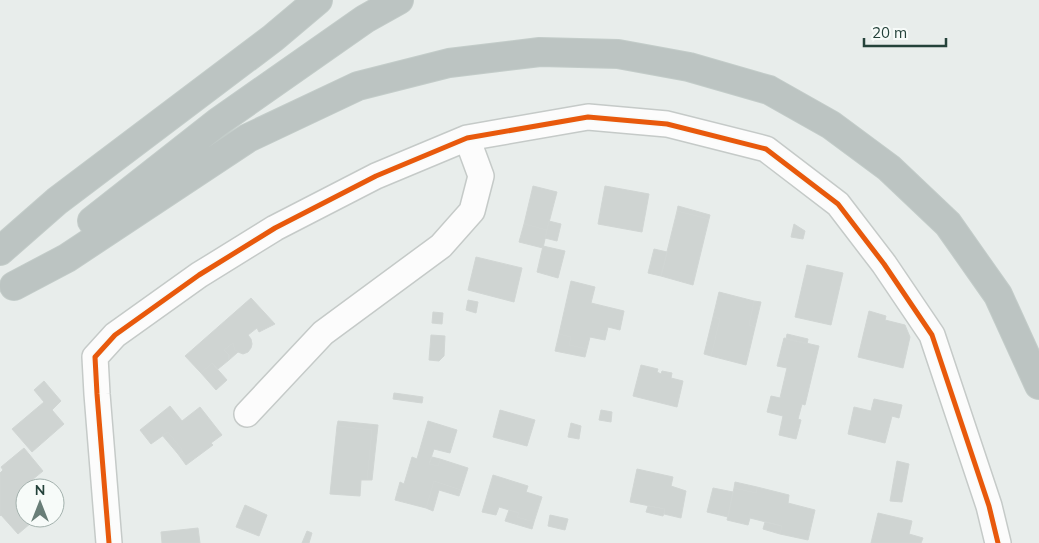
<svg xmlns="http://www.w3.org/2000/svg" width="1039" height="543" viewBox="0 0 1039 543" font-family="Mulish,sans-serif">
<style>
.building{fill:#cfd4d2;stroke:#d1d6d4}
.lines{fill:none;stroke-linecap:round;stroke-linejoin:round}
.minor-casing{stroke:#c5cac8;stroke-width:28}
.motorway-casing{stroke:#c3ccc9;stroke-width:30}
.minor{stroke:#fcfcfc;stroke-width:25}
.motorway{stroke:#bcc4c2;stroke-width:28}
.cycleway-casing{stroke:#f7fbf9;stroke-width:8}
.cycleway{stroke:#e8590c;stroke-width:5}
</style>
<rect width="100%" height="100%" fill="#e8edeb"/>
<!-- building -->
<path class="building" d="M533 186 557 192 547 230 524 224Z
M605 186 649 194 642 232 598 224Z
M678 206 710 215 709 219 677 211Z
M677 211 709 219 693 285 661 276Z
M549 221 561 224 557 241 545 238Z
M524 224 547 230 543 248 519 242Z
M794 224 805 231 803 239 791 237Z
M543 246 565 251 558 278 537 272Z
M654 249 667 252 661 276 648 273Z
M476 257 522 268 514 302 468 290Z
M807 265 843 273 831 325 795 317Z
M571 281 595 287 591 303 624 311 620 330 608 327 605 340 590 337 587 349 569 345 571 337 559 334Z
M719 292 754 301 749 325 755 327 746 365 711 356 720 319 713 317Z
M251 298 275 324 259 332 257 328 248 335 251 339 252 344 251 348 248 352 243 354 238 352 235 350 233 343 224 350 229 355V360L218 369 212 363 201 373 185 356Z
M468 300 478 302 476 313 466 310Z
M754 301 761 302 755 327 749 325Z
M869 311 886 316 885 320 905 325 910 337 903 368 858 357Z
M433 312 443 313 442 324 432 323Z
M713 317 720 319 711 356 704 354Z
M559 334 571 337 569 345 587 349 585 357 555 351Z
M787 334 808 339 807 344 786 339Z
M431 335 445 336 444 356 439 361 429 360Z
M784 338 819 346 805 405 802 404 798 419 801 420 796 439 779 435 783 416 767 412 771 396 780 398 787 368 777 366Z
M233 343 235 350 238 352 229 360V355L224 350Z
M212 363 227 380 216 390 201 373Z
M641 365 658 369 657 372 661 374 662 371 672 373 671 378 683 381 677 407 633 396Z
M44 381 61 401 52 410 64 424 32 452 12 429 44 402 34 390Z
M394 393 423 397 422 403 393 399Z
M874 399 902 405 899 418 892 416 885 443 848 434 854 407 871 411Z
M170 406 182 421 200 407 222 435 211 443 213 445 186 465 178 454 183 451 168 432 151 444 140 430Z
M500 410 535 420 527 446 493 437Z
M601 410 612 412 611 422 599 420Z
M338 421 378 425 372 480H367L372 430 337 426Z
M428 421 457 430 450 453 434 449 429 464 438 466 440 459 468 468 461 490 434 481 426 508 395 500 400 482 404 484 412 457 417 459Z
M571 423 581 426 579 439 568 437Z
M337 426 372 430 367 480H361L360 496 330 494Z
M168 432 183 451 178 454 162 435Z
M24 448 43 471 21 489 25 495 15 503 25 515V518H27L31 523 18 534 1 515 0 516V473L3 470 1 467Z
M432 457 440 459 438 466 429 464Z
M897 461 909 464 902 502 890 501Z
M637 469 673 477 671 486 686 491 681 518 664 514 665 509 630 502Z
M493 475 528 486 526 492 542 497 534 522 517 517 519 513 499 507 496 515 482 512Z
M32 480 36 485 33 488H25V494L21 489Z
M434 481 461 490 459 496 439 490 433 511 426 508Z
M735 482 757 487 756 493 734 488Z
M757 487 789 495 788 503 815 510 808 540 780 534 782 526 750 518 748 525 727 520 734 488 756 493Z
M713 488 733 492 728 517 707 512Z
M245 505 267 515 259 536 236 527Z
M648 506 665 509 663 516 646 512Z
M509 510 519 513 517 517 534 522 532 529 505 521Z
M878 513 912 521 909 534 923 538 921 543H871Z
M550 515 568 519 565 530 548 526Z
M765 522 782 526 780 534 763 529Z
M198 528 200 543H162L161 532Z
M307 531 312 533 309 543H302Z"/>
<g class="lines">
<defs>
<path id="minor" d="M247 414 323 333 441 246 472 211 481 176 467 138
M109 543 97 394 95 357 115 335 199 275 275 228 376 176 467 138 588 117 667 124 766 149 838 204 884 264 932 335 989 506 998 543"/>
<path id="motorway" d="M92 221 218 122 365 19 399 0
M0 251 57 201 273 38 318 0
M14 286 67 258 248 138 358 86 449 63 540 52 618 54 689 67 769 90 831 125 889 168 948 224 998 295 1039 385"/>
</defs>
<!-- minor casing -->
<use href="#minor" class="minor-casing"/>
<!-- motorway casing -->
<use href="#motorway" class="motorway-casing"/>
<!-- minor -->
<use href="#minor" class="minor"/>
<!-- motorway -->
<use href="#motorway" class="motorway"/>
<defs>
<path id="cycleway" d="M109 543 97 394 95 357 115 335 199 275 275 228 376 176 467 138 588 117 667 124 766 149 838 204 884 264 932 335 989 506 998 543"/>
</defs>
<!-- cycleway casing -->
<use href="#cycleway" class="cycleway-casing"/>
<!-- cycleway -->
<use href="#cycleway" class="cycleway"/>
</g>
<!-- north arrow -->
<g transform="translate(40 503)"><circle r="24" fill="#f7fbf9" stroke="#a3b1ad"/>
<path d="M0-4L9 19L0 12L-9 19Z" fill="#697e78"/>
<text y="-8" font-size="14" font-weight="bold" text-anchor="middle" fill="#24423a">N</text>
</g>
<!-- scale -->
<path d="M864 38v8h82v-8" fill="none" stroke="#24423a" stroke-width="2.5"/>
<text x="872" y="38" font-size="15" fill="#24423a" stroke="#f7fbf9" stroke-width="4" paint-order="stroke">20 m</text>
</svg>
